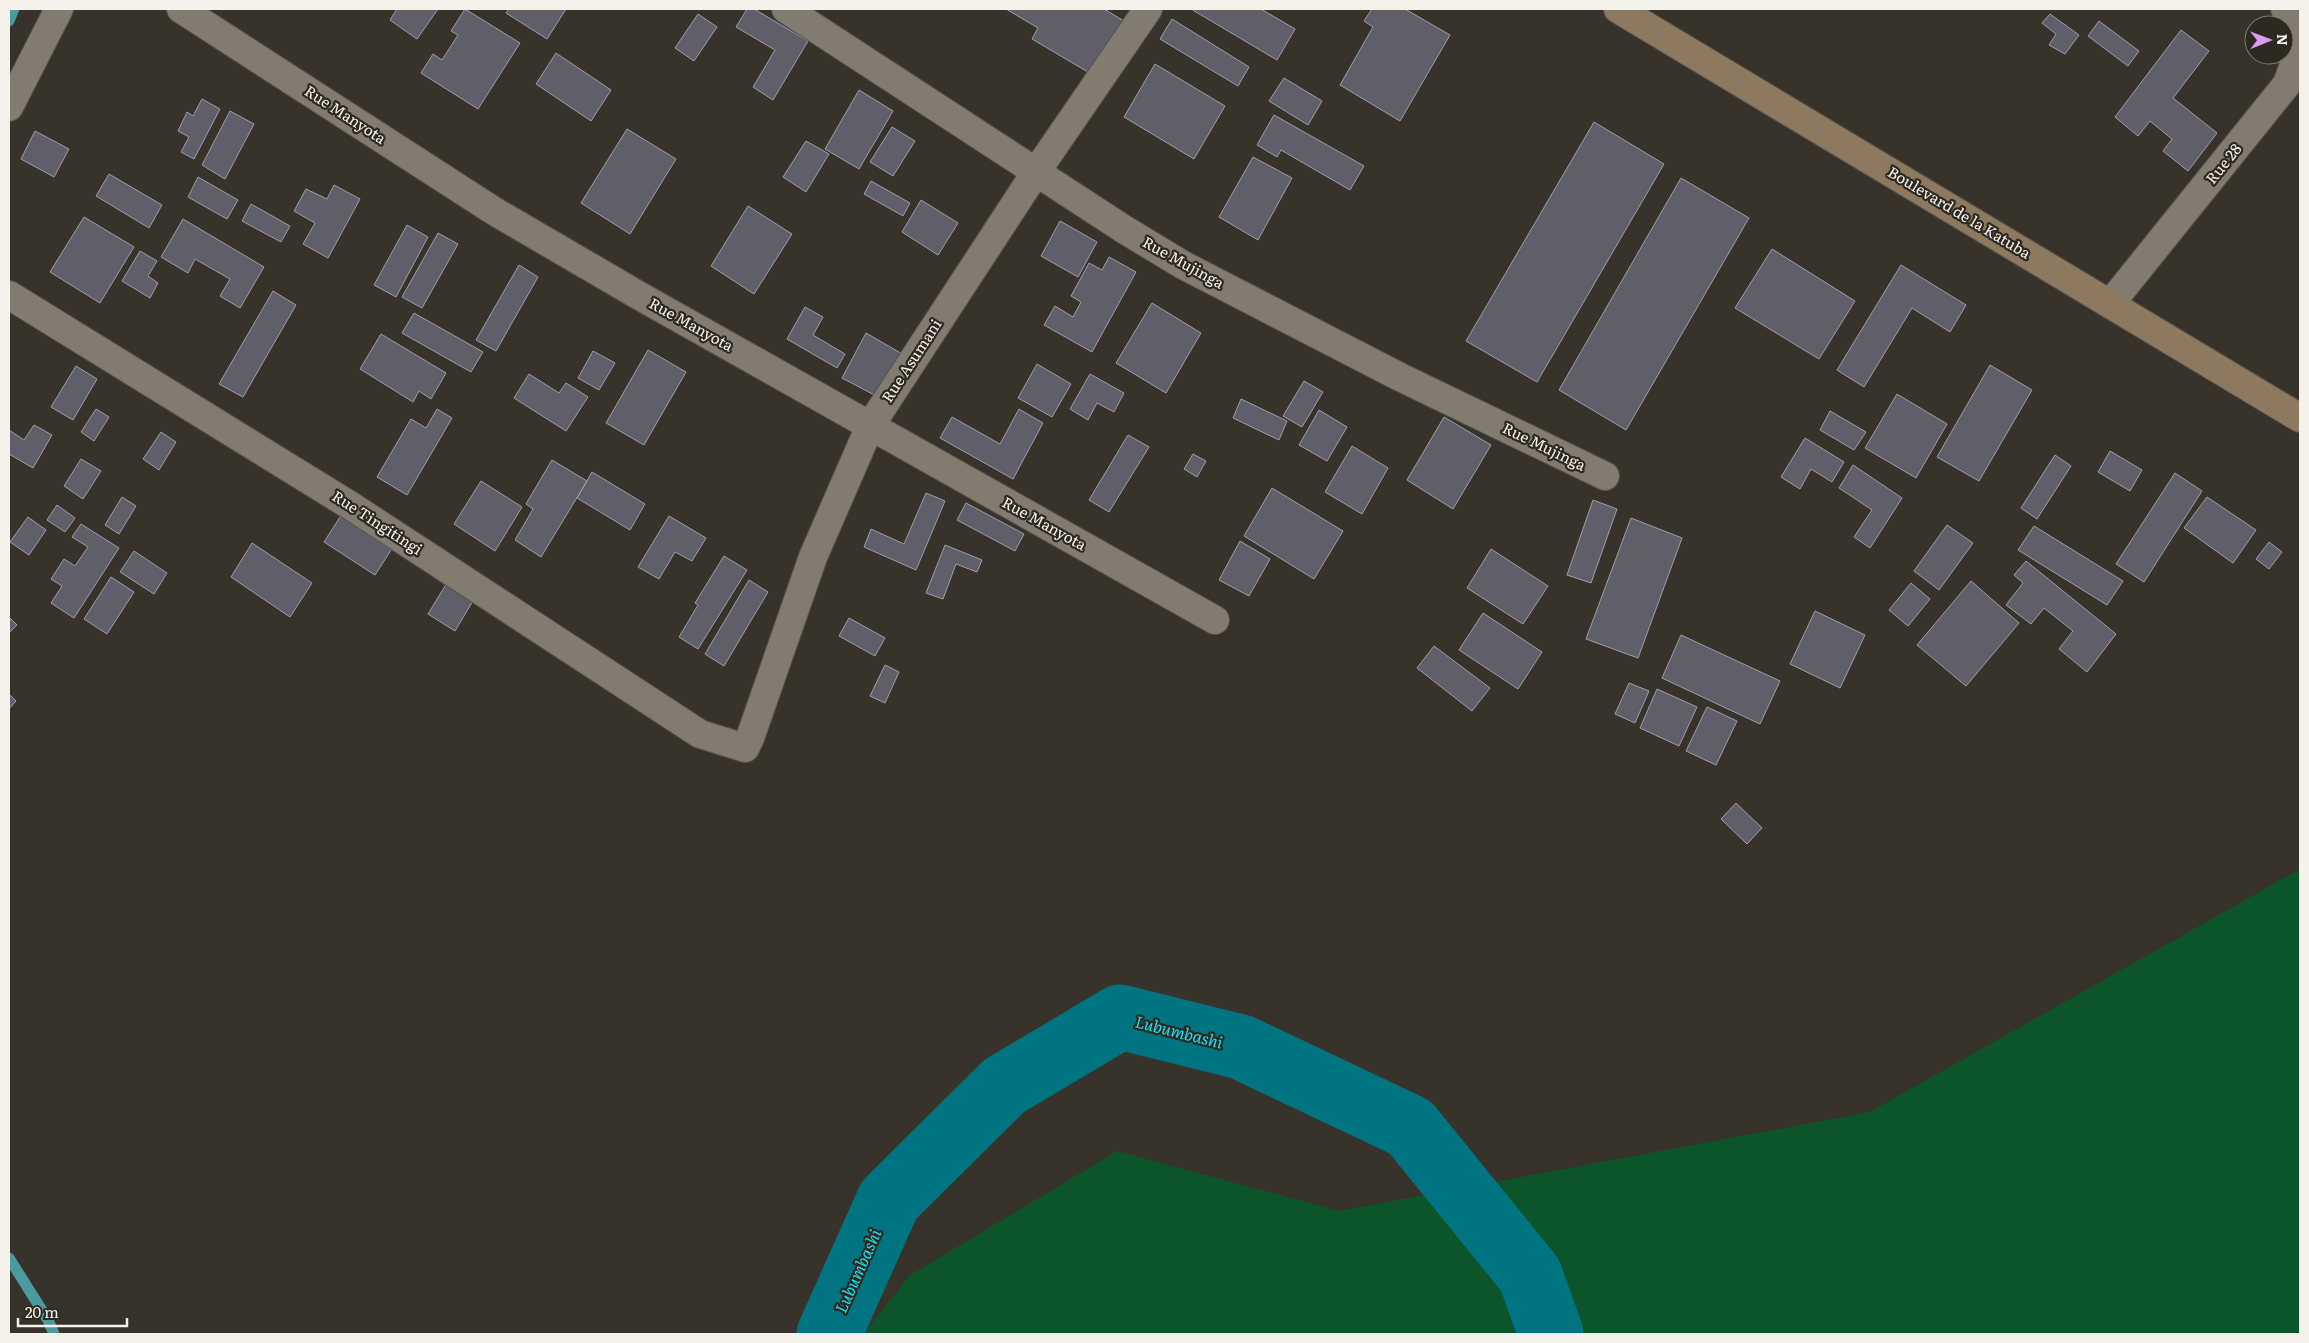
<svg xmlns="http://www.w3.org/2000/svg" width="2309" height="1343" viewBox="0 0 2309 1343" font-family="Literata,serif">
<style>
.green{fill:#0c552b}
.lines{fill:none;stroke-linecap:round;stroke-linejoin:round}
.stream{stroke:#4a9aa0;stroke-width:11}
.river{stroke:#007480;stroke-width:65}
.building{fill:#5f5e69;stroke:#9f9fab}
.street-casing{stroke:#57524b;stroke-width:30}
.secondary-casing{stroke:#57524b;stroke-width:30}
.street{stroke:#817b70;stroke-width:28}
.secondary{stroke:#8d7960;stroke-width:28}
.labels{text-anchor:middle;stroke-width:4.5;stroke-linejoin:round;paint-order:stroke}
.street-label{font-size:15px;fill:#f5f2ec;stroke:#2e2920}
.water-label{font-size:16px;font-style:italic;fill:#1ee1f7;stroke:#2e2920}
</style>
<rect width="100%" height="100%" fill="#38332a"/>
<!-- green -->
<path class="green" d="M2300 869V1334H864L909 1276 1117 1151 1339 1211 1870 1112Z"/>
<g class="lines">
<!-- stream -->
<path class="stream" d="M9 21 14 9
M9 1258 48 1320 54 1334"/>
<!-- river -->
<path class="river" d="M829 1334 889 1200 1004 1086 1120 1017 1241 1047 1410 1127 1530 1275 1551 1334"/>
</g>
<!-- building -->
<path class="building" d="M397 9H438L417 39 390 20Z
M465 9 520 43 478 109 421 73 433 54 442 60 458 35 451 31Z
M509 9H566L547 39 506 13Z
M747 9H754L808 41 773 100 753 87 775 50 736 27Z
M1006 9H1104L1124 21 1093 75 1032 39 1038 28Z
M1191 9H1261L1295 29 1277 60Z
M1372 9H1405L1450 35 1400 121 1340 85 1373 27 1364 21Z
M698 14 717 27 694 61 675 48Z
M2050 14 2079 35 2065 54 2049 45 2056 34 2042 23Z
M1172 19 1249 67 1238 86 1160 39Z
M2099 21 2139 51 2128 66 2088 36Z
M2181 30 2209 51 2173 98 2217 133 2188 171 2163 151 2172 139 2150 121 2138 136 2115 117Z
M556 53 611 90 591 121 536 84Z
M1155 64 1225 106 1194 159 1124 117Z
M1284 78 1322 101 1308 125 1269 101Z
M859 90 893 111 859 169 825 149Z
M202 99 220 109 194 159 181 152 189 137 178 131 187 112 193 116Z
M230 111 254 124 225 179 202 165Z
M1274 115 1364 166 1350 190 1281 150 1277 157 1257 145Z
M1594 122 1664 164 1537 382 1466 341Z
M892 127 915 141 893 176 870 162Z
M627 129 676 159 630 234 581 203Z
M35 131 69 149 54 177 21 159Z
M806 141 829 154 806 192 783 177Z
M1253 157 1292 178 1258 240 1219 217Z
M109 174 162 205 149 228 96 196Z
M198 177 238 200 227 219 188 197Z
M1681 178 1749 218 1626 430 1559 390Z
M871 181 910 203 903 216 864 194Z
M334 185 360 199 328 258 303 244 315 223 294 211 306 189 327 199Z
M921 200 958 223 938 255 902 232Z
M251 204 290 226 281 242 242 221Z
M748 206 792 234 754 294 711 266Z
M84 217 134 247 100 303 50 272Z
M183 219 264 267 240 308 220 296 230 279 195 259 188 273 161 257Z
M1060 221 1097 242 1078 277 1041 256Z
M407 225 428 237 396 297 374 285Z
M438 233 458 244 422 308 402 297Z
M1772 249 1855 301 1819 359 1735 308Z
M140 251 157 261 148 276 158 283 150 298 122 281Z
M1109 257 1136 272 1092 352 1044 325 1055 306 1073 317 1081 302 1071 296 1089 263 1102 270Z
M519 265 538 277 496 351 476 340Z
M1901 265 1966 305 1950 332 1912 308 1864 387 1837 370Z
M273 291 296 305 243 397 219 384Z
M1152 303 1201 333 1166 393 1116 363Z
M805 307 823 317 813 335 845 354 837 368 787 339Z
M414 313 483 352 471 372 402 333Z
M866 333 904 355 880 398 842 378Z
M381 334 446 373 431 399 419 391 413 402 360 369Z
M648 350 686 372 644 445 606 423Z
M593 351 615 363 599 390 578 378Z
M1037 364 1071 384 1052 417 1018 398Z
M1990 365 2032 390 1979 481 1937 457Z
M76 366 97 379 73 420 51 407Z
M529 374 559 393 566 383 588 397 566 431 514 398Z
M1090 374 1124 393 1114 412 1097 403 1088 420 1070 409Z
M1304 381 1323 392 1302 427 1283 416Z
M1897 394 1947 424 1916 478 1865 448Z
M1241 399 1287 421 1279 440 1233 418Z
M96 409 109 417 94 441 81 432Z
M437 409 452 418 407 495 377 477 411 419 426 428Z
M1019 409 1043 423 1013 479 940 438 952 417 1000 444Z
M1319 410 1347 427 1327 461 1299 445Z
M1830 411 1866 432 1854 450 1820 430Z
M1444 417 1491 445 1453 509 1407 480Z
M34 425 52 435 33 468 9 454V430L24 440Z
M161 432 176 442 159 470 143 459Z
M1128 435 1149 447 1109 512 1089 500Z
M1805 438 1844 462 1832 482 1811 469 1800 489 1781 477Z
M1352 446 1388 468 1362 514 1325 492Z
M2110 451 2142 470 2130 491 2098 472Z
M1193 454 1206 461 1197 477 1184 469Z
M2055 455 2071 466 2037 519 2021 508Z
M81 459 101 471 83 499 64 486Z
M552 460 587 481 541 557 515 540 533 509 526 504Z
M1853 465 1902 498 1870 548 1854 537 1872 510 1839 488Z
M592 472 645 504 630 530 577 498Z
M2175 473 2202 491 2144 582 2116 564Z
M481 481 522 507 495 551 454 524Z
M1272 488 1343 531 1314 579 1244 536Z
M926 493 945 501 916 570 864 547 871 529 904 544Z
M122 497 136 506 119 534 105 525Z
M2207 497 2256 530 2233 563 2184 528Z
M1593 500 1617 509 1591 583 1567 575Z
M966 503 1024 534 1015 551 957 520Z
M57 505 75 518 65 532 47 520Z
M342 514 393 547 375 575 324 542Z
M669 516 706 538 692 561 675 552 659 579 638 567Z
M28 517 46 530 29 555 10 542Z
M1631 518 1682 538 1638 658 1586 639Z
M81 524 119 548 74 618 51 603 62 586 51 579 64 559 75 566 88 547 72 537Z
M1947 525 1973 543 1939 590 1914 571Z
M2034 526 2123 581 2107 605 2018 550Z
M1240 541 1270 559 1249 596 1219 580Z
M2269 542 2282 552 2269 569 2256 559Z
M252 543 312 583 290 617 231 577Z
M945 545 982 560 977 572 956 564 943 599 926 593Z
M1491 549 1548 586 1523 624 1467 588Z
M134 551 167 573 154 594 120 572Z
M724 556 747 570 698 649 679 637 698 605 695 603Z
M2026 561 2116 634 2087 672 2059 649 2073 631 2044 608 2031 624 2006 605 2023 583 2014 575Z
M111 577 134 592 107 634 84 619Z
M450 578 477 594 455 631 428 614Z
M749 580 768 592 724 666 705 654Z
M1971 581 2019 623 1966 686 1917 645Z
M1911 583 1930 599 1908 626 1889 610Z
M1815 611 1865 635 1840 688 1790 664Z
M1483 613 1542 652 1518 689 1459 650Z
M9 617 17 625 9 633Z
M849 618 885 638 875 656 839 636Z
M1681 635 1780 681 1760 724 1662 678Z
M1434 646 1490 688 1472 711 1417 668Z
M885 665 899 672 885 703 870 696Z
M1629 683 1649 691 1635 723 1615 714Z
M1657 689 1697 707 1679 746 1640 728Z
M9 694 16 701 9 709Z
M1707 707 1737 721 1716 765 1686 751Z
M1736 803 1762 828 1747 844 1721 819Z"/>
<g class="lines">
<defs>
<path id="street" d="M181 9 494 211 638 295 1215 620
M786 9 1122 228 1183 265 1400 377 1605 476
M9 107 59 9
M9 295 351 506 700 734 745 748 750 738 813 557 870 426 1036 172 1148 9
M2110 304 2287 84 2297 56 2293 26 2285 9"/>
<path id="secondary" d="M1618 9 2300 418"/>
</defs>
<!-- street casing -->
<use href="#street" class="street-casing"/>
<!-- secondary casing -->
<use href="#secondary" class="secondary-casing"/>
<!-- street -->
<use href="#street" class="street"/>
<!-- secondary -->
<use href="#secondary" class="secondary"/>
</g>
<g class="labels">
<!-- street labels -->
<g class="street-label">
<text transform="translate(345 115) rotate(33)" y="5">Rue Manyota</text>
<text transform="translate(2224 164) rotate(-51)" y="5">Rue 28</text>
<text transform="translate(1959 213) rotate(31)" y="5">Boulevard de la Katuba</text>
<text transform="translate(1183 263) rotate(29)" y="5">Rue Mujinga</text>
<text transform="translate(691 325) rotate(29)" y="5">Rue Manyota</text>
<text transform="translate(912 361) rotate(-57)" y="5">Rue Asumani</text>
<text transform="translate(1544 447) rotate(26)" y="5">Rue Mujinga</text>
<text transform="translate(377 523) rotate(33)" y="5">Rue Tingitingi</text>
<text transform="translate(1044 524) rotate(29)" y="5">Rue Manyota</text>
</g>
<!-- water labels -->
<g class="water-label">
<text transform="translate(1179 1032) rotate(14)" y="6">Lubumbashi</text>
<text transform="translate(858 1271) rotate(-66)" y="6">Lubumbashi</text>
</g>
</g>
<!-- border -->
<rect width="2309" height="1343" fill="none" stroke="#f5f2ec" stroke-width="20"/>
<!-- north arrow -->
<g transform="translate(2269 40) rotate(89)"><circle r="24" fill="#2e2920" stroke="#7e7972"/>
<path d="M0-4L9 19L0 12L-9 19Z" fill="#da9af6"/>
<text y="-8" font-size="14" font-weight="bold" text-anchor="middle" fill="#f5f2ec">N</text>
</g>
<!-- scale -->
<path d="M18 1318v8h109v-8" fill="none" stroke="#f5f2ec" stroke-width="2.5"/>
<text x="25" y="1318" font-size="15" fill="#f5f2ec" stroke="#2e2920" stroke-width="4" paint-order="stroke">20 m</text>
</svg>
